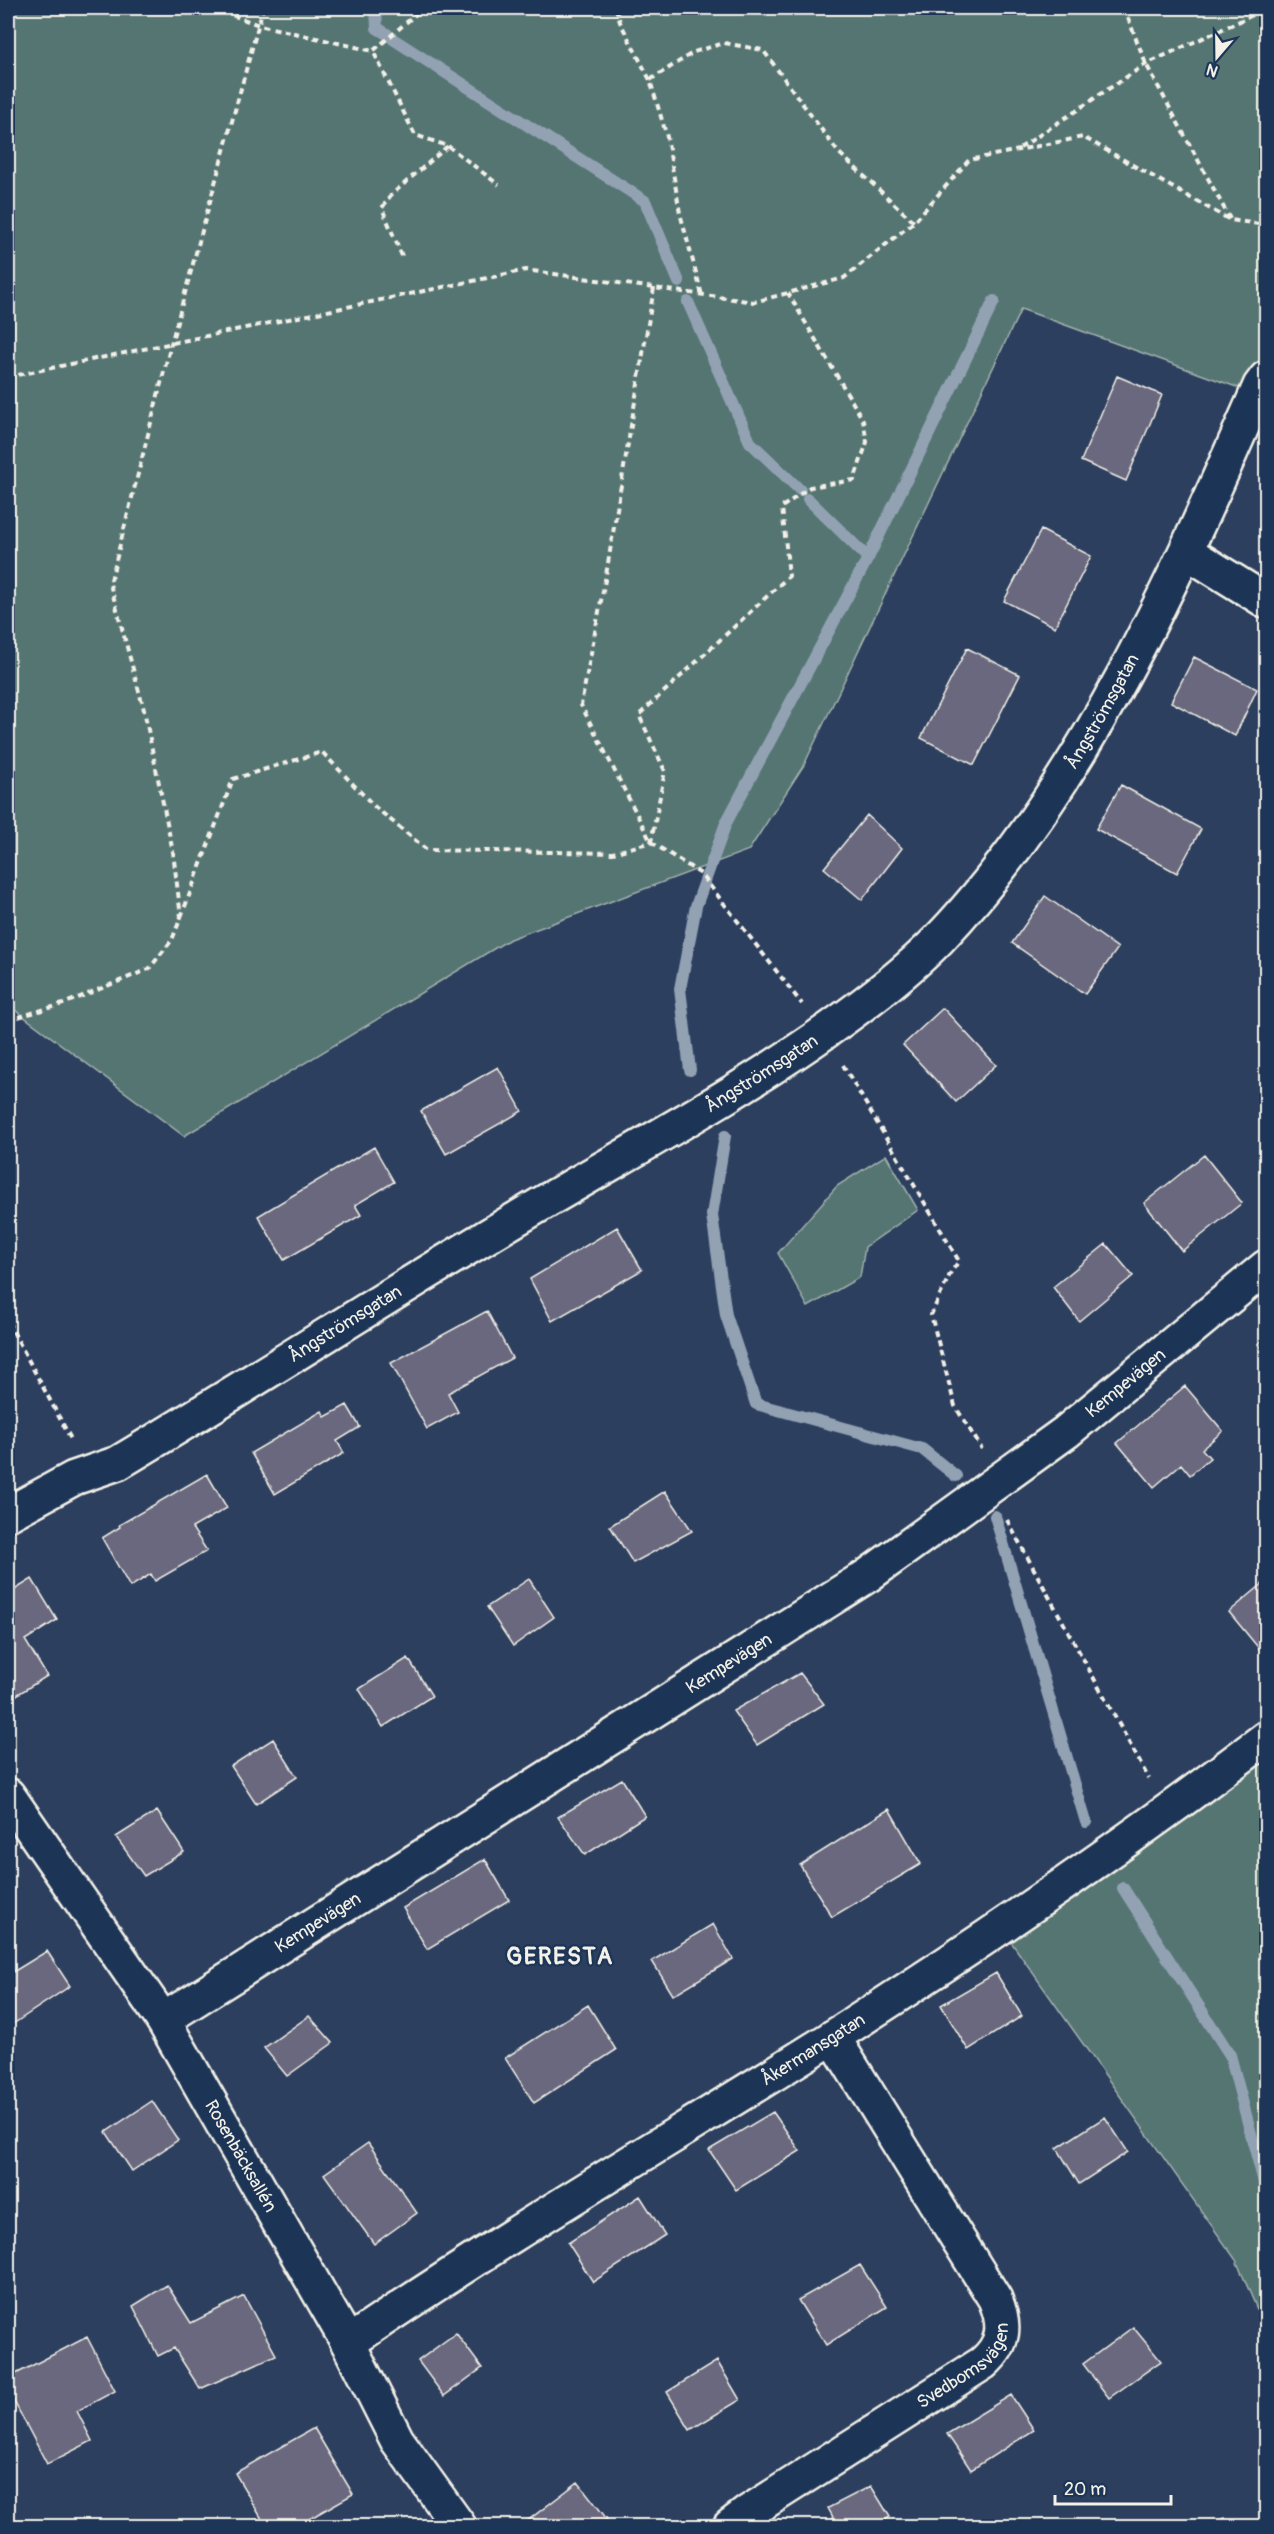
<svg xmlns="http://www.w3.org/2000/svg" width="1274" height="2534" viewBox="0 0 1274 2534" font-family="Pangolin,sans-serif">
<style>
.green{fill:#547473;stroke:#a4b2ae;stroke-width:1.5}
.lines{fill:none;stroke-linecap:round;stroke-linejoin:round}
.stream{stroke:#92a2b3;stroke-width:12}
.building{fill:#6a687e;stroke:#f4f1e8;stroke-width:1.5}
.minor-casing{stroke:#f4f1e8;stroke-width:38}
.path{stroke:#f4f1e8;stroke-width:4;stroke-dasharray:6 4.5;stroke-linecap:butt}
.minor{stroke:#1d3557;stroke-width:33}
.labels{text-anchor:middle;stroke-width:4.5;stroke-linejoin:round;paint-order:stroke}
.street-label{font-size:18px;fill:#f4f1e8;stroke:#1d3557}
.district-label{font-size:24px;font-weight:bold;letter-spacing:1.5px;fill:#f4f1e8;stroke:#1d3557}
</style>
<rect width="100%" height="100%" fill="#2c3f5f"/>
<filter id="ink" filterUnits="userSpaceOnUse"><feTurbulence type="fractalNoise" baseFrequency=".0167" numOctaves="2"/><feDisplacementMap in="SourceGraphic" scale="12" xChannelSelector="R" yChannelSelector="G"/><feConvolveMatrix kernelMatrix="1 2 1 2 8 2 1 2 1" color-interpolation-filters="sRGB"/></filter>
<g filter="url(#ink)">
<!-- green -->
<path class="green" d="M8 8H1266V386L1239 388 1021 309 804 765 749 850 510 939 184 1136 15 1010 8 975Z
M886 1155 918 1210 865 1247 860 1277 808 1307 778 1253 837 1186Z
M1265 1755 1266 1757V2330L1236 2260 1011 1942Z"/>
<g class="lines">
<!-- stream -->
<path class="stream" d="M376 8 377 28 387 34
M393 39 645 201 679 282
M688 302 750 442 800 490
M808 499 868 558
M690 1070 680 989 696 906 726 823 868 558 994 301
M725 1136 712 1215 726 1315 756 1404 922 1449 956 1476
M995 1516 1086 1822
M1123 1888 1230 2055 1266 2190"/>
</g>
<!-- building -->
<path class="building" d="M1117 376 1162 395 1126 481 1081 461Z
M1041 530 1091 556 1055 627 1004 601Z
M967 648 1020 675 974 765 921 738Z
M1194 657 1257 689 1235 736 1171 702Z
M1121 785 1201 829 1177 873 1096 829Z
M867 815 902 848 862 900 824 868Z
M1045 896 1118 948 1085 994 1012 943Z
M943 1008 996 1065 956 1102 903 1045Z
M498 1067 522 1111 446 1154 421 1111Z
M374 1147 394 1182 355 1205 361 1215 284 1260 258 1216Z
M1204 1155 1242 1203 1182 1251 1144 1203Z
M617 1227 642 1270 552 1321 530 1279Z
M1106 1244 1133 1276 1079 1321 1053 1287Z
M487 1311 512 1358 448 1393 458 1412 427 1429 391 1363Z
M1266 1336V1353L1258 1344Z
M1185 1386 1223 1431 1202 1449 1210 1458 1190 1475 1181 1464 1154 1487 1117 1443Z
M347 1405 360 1427 337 1441 344 1453 275 1494 251 1453 322 1411 325 1417Z
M207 1474 227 1508 192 1528 207 1551 155 1581 151 1574 130 1587 102 1538 120 1527 119 1525Z
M665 1491 692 1531 633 1563 610 1526Z
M32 1579 57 1620 25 1640 47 1676 12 1698 8 1691V1594Z
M529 1579 554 1617 513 1646 487 1607Z
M1266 1581V1646L1261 1651 1229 1612Z
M408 1658 432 1696 383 1727 359 1689Z
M800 1673 824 1704 757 1745 733 1711Z
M273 1739 297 1777 256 1804 231 1766Z
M622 1779 645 1816 585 1855 558 1817Z
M889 1809 921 1864 832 1917 800 1865Z
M157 1811 184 1852 144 1876 116 1837Z
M485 1859 509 1900 427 1949 403 1908Z
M713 1924 733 1959 673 1995 652 1961Z
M47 1951 70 1986 10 2026 8 2022V1975Z
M996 1973 1022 2016 968 2050 941 2005Z
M588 2005 616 2050 534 2103 505 2058Z
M309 2016 333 2043 287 2076 264 2048Z
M152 2101 178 2140 132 2171 106 2132Z
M773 2112 800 2151 736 2190 709 2150Z
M1105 2117 1128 2152 1079 2184 1057 2148Z
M368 2143 417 2213 374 2244 324 2174Z
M640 2196 665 2235 593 2282 568 2243Z
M860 2265 887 2307 826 2345 798 2300Z
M167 2285 191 2323 244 2296 276 2355 200 2389 174 2348 158 2356 133 2306Z
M1133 2327 1161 2361 1109 2398 1083 2364Z
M456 2333 482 2368 444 2396 418 2361Z
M87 2337 115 2391 77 2411 92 2441 47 2464 8 2390V2378Z
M717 2361 740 2400 690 2430 667 2392Z
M1011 2395 1034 2430 971 2470 947 2434Z
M314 2428 353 2494 297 2526H266L235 2473Z
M578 2482 607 2519 597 2526H529L526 2522Z
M871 2486 890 2517 876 2526H822L834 2519 828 2508Z
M1224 2518 1228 2526H1208Z"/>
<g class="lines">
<defs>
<g id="minor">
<path d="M1187 552 1266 601"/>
<path id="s1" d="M8 1514 74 1478 118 1463C262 1377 403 1285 548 1200 644 1144 742 1091 832 1027 870 1000 907 972 939 939 1083 788 1177 575 1260 386L1266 378"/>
<path id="s2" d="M8 1795 163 2020 348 2343 397 2440 459 2526"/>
<path id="s3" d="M163 2020 867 1576 1066 1432 1266 1267"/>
<path id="s4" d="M348 2343C505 2236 669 2140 830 2039 978 1945 1126 1844 1266 1738"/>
<path id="s5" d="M730 2526 747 2513 983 2363C1005 2344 1006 2325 995 2299L833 2037"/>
</g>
</defs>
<!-- minor casing -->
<use href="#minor" class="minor-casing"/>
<!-- path -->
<path class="path" d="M213 8 259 25 373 51
M616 8 620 22 650 80 667 137 680 213 702 295
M1124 8 1146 64 1230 219
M650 80 694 52 724 43 763 50 838 152 914 222
M448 146 499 185
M1020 148 1146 64 1266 9
M402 256 382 208 391 195 448 146 415 135 373 51 422 9 470 10 471 8
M654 288 606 575 581 705 651 842 701 874 802 1004
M8 377 526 270 754 302 844 278 914 222 969 160 1083 137 1230 220 1266 225
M181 917 233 779 322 752 375 807 427 850 613 853 651 842 665 771 639 715 789 576 782 507 810 487 854 480 867 442 863 420 788 293
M8 1020 63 1004 149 969 172 940 181 917 173 852 144 710 110 584 171 344 263 8
M843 1065 959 1261 951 1272 931 1315 955 1406 982 1449
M8 1322 72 1441
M1007 1520 1149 1779"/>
<!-- minor -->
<use href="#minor" class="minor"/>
</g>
</g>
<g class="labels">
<!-- street labels -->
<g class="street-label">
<text dy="6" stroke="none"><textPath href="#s1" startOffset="1378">Ångströmsgatan</textPath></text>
<text dy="6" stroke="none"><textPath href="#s1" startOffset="874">Ångströmsgatan</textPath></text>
<text dy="6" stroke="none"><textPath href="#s1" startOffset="388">Ångströmsgatan</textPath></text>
<text dy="6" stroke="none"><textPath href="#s3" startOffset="1155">Kempevägen</textPath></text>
<text dy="6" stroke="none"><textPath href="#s3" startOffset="669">Kempevägen</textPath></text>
<text dy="6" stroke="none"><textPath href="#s3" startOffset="183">Kempevägen</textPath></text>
<text dy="6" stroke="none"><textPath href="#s4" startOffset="550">Åkermansgatan</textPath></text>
<text dy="6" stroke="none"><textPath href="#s2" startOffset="430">Rosenbäcksallén</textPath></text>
<text dy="6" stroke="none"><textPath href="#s5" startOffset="286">Svedbomsvägen</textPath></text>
</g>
<!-- district labels -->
<g class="district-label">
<text x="560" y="1964">GERESTA</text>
</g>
</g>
<!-- margin -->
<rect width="1274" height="2534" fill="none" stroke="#1d3557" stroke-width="30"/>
<rect x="15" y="15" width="1244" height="2504" fill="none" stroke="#f4f1e8" stroke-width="2" filter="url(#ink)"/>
<!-- north arrow -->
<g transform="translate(1217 57) rotate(200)" stroke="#1d3557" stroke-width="4.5" paint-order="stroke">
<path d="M0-4.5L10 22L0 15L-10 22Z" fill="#f4f1e8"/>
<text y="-9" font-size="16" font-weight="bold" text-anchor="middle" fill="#f4f1e8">N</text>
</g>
<!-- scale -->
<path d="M1055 2495v9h116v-9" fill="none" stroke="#f4f1e8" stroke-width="3"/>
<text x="1064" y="2495" font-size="18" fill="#f4f1e8" stroke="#1d3557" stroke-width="4.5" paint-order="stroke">20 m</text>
</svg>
